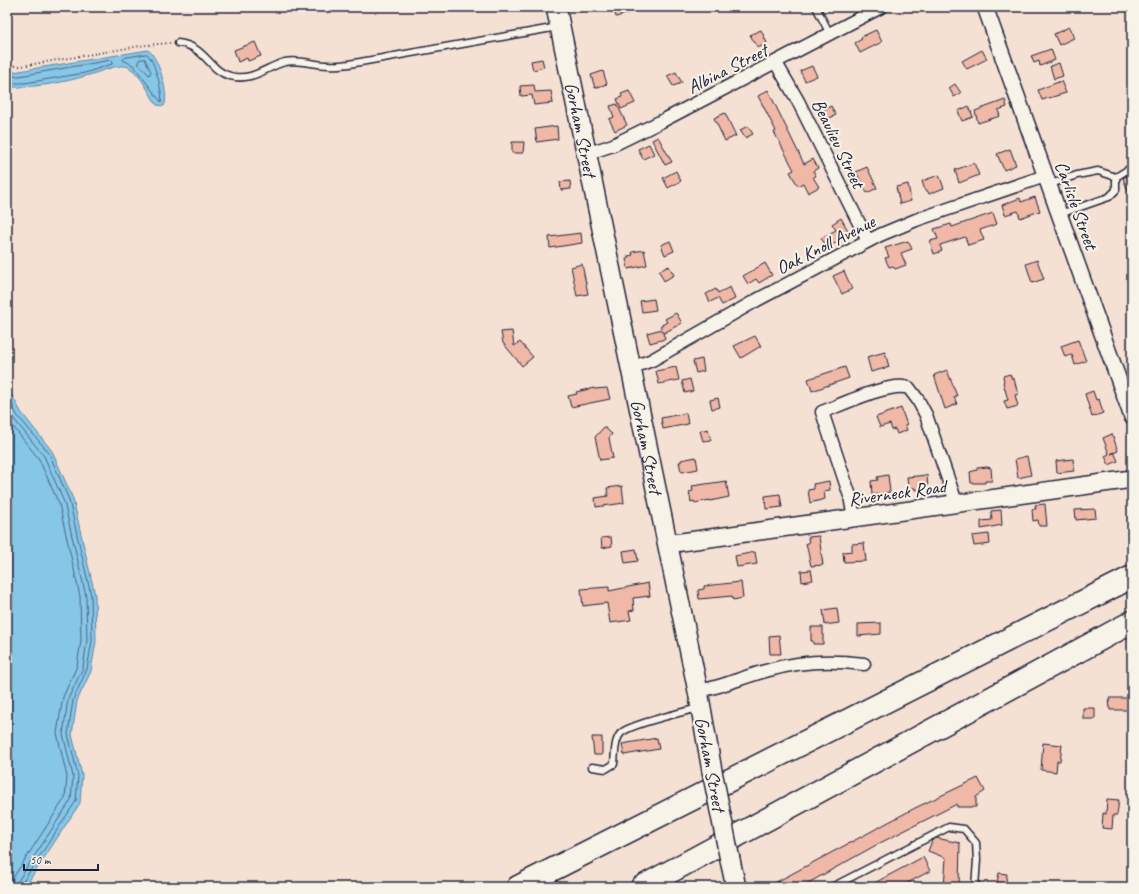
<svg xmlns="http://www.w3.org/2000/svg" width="1139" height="894" viewBox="0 0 1139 894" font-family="Caveat,sans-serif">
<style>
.water{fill:#86c6e7;stroke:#5e84a2}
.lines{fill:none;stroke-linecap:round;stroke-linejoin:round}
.shore{stroke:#4a6480;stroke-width:1}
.building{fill:#f0b8a6;stroke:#22223b}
.service-casing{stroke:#22223b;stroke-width:9}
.minor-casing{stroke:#22223b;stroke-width:15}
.tertiary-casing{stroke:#22223b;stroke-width:18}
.secondary-casing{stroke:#22223b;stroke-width:20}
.primary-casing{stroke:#22223b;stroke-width:22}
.motorway-casing{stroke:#22223b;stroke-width:25}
.path{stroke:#22223b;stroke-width:2;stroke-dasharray:1 3;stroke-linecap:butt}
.service{stroke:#f7f3e8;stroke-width:6}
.minor{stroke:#f7f3e8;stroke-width:12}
.tertiary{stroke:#f7f3e8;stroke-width:15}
.secondary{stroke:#f7f3e8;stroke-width:17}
.primary{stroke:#f7f3e8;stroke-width:19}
.motorway{stroke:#f7f3e8;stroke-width:22}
.primary-bridge-casing{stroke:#22223b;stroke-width:22;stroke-linecap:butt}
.primary-bridge{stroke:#f7f3e8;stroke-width:19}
.labels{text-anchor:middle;stroke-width:4;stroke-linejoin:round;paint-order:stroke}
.street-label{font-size:19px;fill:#22223b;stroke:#f7f3e8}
</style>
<rect width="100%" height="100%" fill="#f5e1d4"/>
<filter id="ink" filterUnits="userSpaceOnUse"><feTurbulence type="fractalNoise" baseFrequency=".025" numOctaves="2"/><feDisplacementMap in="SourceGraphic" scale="8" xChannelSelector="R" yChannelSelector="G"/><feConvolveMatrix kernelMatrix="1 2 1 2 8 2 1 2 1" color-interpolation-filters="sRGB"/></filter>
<g filter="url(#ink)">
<!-- water -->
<path class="water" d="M148 50C158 56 170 96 164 106L157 105C149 94 142 76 130 68 124 63 111 68 104 70 74 81 39 88 7 87V73Z
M7 386 21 412 52 451 73 499 95 595 96 641 91 671 77 701 72 735 82 775 80 803 25 887H7Z"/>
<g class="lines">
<!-- shore -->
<path class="shore" d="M147 54C154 58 164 96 161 102L133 65 123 60 124 58Z
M145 59 151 72 149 75 138 63 139 60Z
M7 77 19 76 111 60 113 62 112 64 85 73 25 83H7
M7 395 17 415 49 453 69 500 91 595 92 641 87 669 73 700 68 734 78 776 76 801 22 883V887
M7 405 13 418 44 456 64 502 86 596 87 640 83 668 68 699 63 734 73 776 71 800 18 881 17 887
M7 419 39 459 59 504 80 596 81 640 77 666 63 697 57 733 67 777 65 798 13 878 11 887"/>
</g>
<!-- building -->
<path class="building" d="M613 7H627L629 13 616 17Z
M1069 27 1074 38 1059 45 1054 34Z
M761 30 767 43 758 48 750 35Z
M876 30 882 42 860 53 855 43 862 39 861 37Z
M255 42 261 56 248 61 247 58 238 62 234 50Z
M1051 49 1055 60 1040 66 1039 61 1034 63 1031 56Z
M982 50 987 59 967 69 962 61Z
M542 59 544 67 533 70 531 61Z
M1059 63 1063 76 1054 79 1050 66Z
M812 66 817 76 805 81 800 71Z
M603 71 607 84 595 88 591 75Z
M676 72 682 83 673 86 667 76Z
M1061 81 1066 93 1042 100 1038 90Z
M955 84 961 93 954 97 949 88Z
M534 85 535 92 551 91 553 103 534 105 532 95 521 96 520 86Z
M768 90 804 164 813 159 818 168 813 171 816 176 813 177 819 187 808 193 803 183 798 186 790 172 794 170 774 132 776 131 758 96Z
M629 91 635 103 621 109 617 99 622 97 621 94Z
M1005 100 1007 107 998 110 1000 116 978 123 975 111Z
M617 104 627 125 615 131 609 119 614 117 610 106Z
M831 106 836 115 823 121 819 112Z
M969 106 973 117 962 121 958 111Z
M725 113 736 136 725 141 714 118Z
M557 126 558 139 537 142 535 129Z
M748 126 753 134 745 138 740 130Z
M658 137 672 162 665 165 652 140Z
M512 142H524L523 153H512Z
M649 144 654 154 643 159 638 149Z
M1010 149 1016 165 1004 170 997 154Z
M974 163 979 175 959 183 955 170Z
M867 167 877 188 867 193 856 172Z
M676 171 681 181 668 188 663 178Z
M1132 173V199H1131L1123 178Z
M939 175 944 188 929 194 927 190 925 191 922 181Z
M570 181 571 189 561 190 560 182Z
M908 184 911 201 900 204 896 187Z
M1035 197 1040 211 1020 218 1018 211 1005 215 1002 205 1020 198 1021 202Z
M993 213 997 224 980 230 984 240 968 245 965 237 940 245 942 251 934 254 930 241 938 239 934 229 951 224 952 227Z
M841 218 851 236 827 247 821 238 836 230 832 224Z
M581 233 582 243 550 248 549 237Z
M670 241 674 251 665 255 661 245Z
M908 241 912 249 901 253 906 265 895 269 893 266 889 267 885 258 889 257 885 248Z
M644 250 647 265 628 269 626 259H628V256L633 255 632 252Z
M1037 260 1044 279 1032 283 1026 264Z
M765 263 772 275 759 283 756 279 748 284 743 276Z
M582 264 588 294 577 296 571 267Z
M669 266 674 275 664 281 659 271Z
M844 271 852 289 842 294 833 276Z
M730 287 735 299 722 305 718 298 710 302 706 294 716 289 718 293Z
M654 299 656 310 642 312 640 301Z
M676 313 682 323 664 333 662 330 665 339 650 343 647 333 662 329 660 326 667 322 665 319Z
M512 331 514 346 520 342 533 357 522 366 503 343 501 332Z
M755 336 761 346 741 358 734 346Z
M1078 340 1086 361 1075 365 1072 355 1065 357 1061 346Z
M885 352 889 367 871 372 867 357Z
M702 359 704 371 696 373 693 361Z
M676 367 679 380 659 384 656 371Z
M845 367 849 378 812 391 808 379Z
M947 370 957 396 954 397 957 404 945 409 934 375Z
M1010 374 1012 379H1014L1018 394 1015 395 1018 406 1007 409 1004 401 1008 400 1003 382 1004 381 1003 376Z
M690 379 693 391 685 393 682 381Z
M594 388V389L607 388 610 399 571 407 568 396 577 394 576 392Z
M1093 391 1096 400 1099 399 1103 413 1092 417 1085 394Z
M718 398 720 407 712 409 710 400Z
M901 408 907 425H905L907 430 897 434 895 429 892 430 890 424 880 427 876 417Z
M686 413 688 424 663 429 661 418Z
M604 427 612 434 609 438 613 458 600 460 595 437Z
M708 429 711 440 703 441 700 431Z
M1112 434 1118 451 1111 454 1114 452 1118 461 1109 465 1105 456 1109 454 1103 438Z
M1027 456 1031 475 1018 478 1015 459Z
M696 457 698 469 683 472 681 471 679 462H681V460Z
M1073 459 1074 471 1057 473 1056 461Z
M987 467 991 468 992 481H985V483H971L970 472 977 470V468Z
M888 475 890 492 872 495 871 481 878 480 877 477Z
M927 475 928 489 915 490V488H908L907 477Z
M726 481 729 497 710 501V500L695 503 694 501 691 502 689 492 693 491 692 486Z
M829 481 830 490 824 491 825 499 810 503 808 490 814 489 813 484Z
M622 486 624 503 596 507 595 498 608 496 607 488Z
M780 494 782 507 766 509 765 496Z
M1045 504 1047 526H1039L1038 520 1033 521 1032 509H1036L1035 505Z
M1095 509 1096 518 1076 520 1075 510Z
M1001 510 1002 525 981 529V521L992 520 991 511Z
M989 534 990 544 974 546 972 536Z
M819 536 823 565 811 566 806 543H809L808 537Z
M611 537 612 546 602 548 601 538Z
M864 543 866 561 844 562 843 552 852 551V544Z
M636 549 638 561 625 563 623 551Z
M755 552 757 564 737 567 735 556Z
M811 570 813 580 802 582 801 571Z
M741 582 743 598 733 600 732 596 699 599 698 590 704 589V586Z
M648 583 650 596 633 598 634 610 629 611 631 620 610 623 607 603 583 606 581 589 609 587V591Z
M837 608 839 623 825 625 823 610Z
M881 623V634L858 636V624Z
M811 627H823V644H813V641H811Z
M779 635 781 654H770L769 636Z
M1109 698H1129L1130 710H1110Z
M1083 708H1095V719H1083Z
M592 737H602V755H594Z
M657 738 659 749 624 755 622 744Z
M1043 743 1062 745 1060 761H1057L1056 772 1041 770Z
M978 778 985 791 976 797V807H957V804L878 844 801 887H767L915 808Z
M1107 799 1119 800 1117 815H1113L1112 829 1102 828 1103 813 1106 814Z
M936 838 960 843 959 887H944L946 858 928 851 932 841Z
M923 857 930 871 900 887H867Z
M999 873 1007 874 1006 883 997 882Z"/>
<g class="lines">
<defs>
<path id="service" d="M816 7 830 34
M178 43C206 46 209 71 230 76 252 82 266 67 285 62 299 59 314 65 328 65 335 66 342 65 349 64L558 27
M1048 185 1077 175 1098 171 1116 177
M1060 214 1109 197 1116 190V177L1132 167
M592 767 606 769 614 764C615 755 614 740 621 733 631 724 683 712 699 708
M832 887 949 827 964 829 976 843 977 860 975 887"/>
<path id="minor" d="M776 63 798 101 868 241
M586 154 613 145 664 120 881 7
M631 368 652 360 757 300 880 235 916 220 1045 176
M854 519 850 496 822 412C841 405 891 381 909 388L918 400 926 415 957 505
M698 691C722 687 745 676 769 670 799 661 833 660 864 664"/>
<path id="tertiary" d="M985 7 1132 417"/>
<path id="secondary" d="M667 544 1132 479"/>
<g id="primary">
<path id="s1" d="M556 7 698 691 712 771"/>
<path d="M730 860 736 887"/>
</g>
<path id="motorway" d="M518 887 1132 577
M642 887 1132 622"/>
</defs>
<!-- service casing -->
<use href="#service" class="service-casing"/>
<!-- minor casing -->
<use href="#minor" class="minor-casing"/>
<!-- tertiary casing -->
<use href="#tertiary" class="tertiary-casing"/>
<!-- secondary casing -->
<use href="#secondary" class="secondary-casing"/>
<!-- primary casing -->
<use href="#primary" class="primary-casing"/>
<!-- motorway casing -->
<use href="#motorway" class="motorway-casing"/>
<!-- path -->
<path class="path" d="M7 66H22L146 45 170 43
M7 73 8 66"/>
<!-- service -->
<use href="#service" class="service"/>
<!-- minor -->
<use href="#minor" class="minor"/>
<!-- tertiary -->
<use href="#tertiary" class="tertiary"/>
<!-- secondary -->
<use href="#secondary" class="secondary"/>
<!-- primary -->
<use href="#primary" class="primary"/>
<!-- motorway -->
<use href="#motorway" class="motorway"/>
<defs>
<path id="primary-bridge" d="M712 771 730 860"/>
</defs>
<!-- primary-bridge casing -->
<use href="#primary-bridge" class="primary-bridge-casing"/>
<!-- primary-bridge -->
<use href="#primary-bridge" class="primary-bridge"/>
</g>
</g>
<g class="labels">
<!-- street labels -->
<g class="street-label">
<text transform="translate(727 68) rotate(-27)" y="7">Albina Street</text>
<text dy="7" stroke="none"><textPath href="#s1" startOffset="125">Gorham Street</textPath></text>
<text transform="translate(839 143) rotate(64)" y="7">Beaulieu Street</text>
<text transform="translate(1077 205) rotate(70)" y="7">Carlisle Street</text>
<text transform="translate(825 244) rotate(-27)" y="7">Oak Knoll Avenue</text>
<text dy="7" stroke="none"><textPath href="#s1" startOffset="449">Gorham Street</textPath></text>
<text transform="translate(897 492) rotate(-8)" y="7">Riverneck Road</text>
<text transform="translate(711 764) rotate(79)" y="7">Gorham Street</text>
</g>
</g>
<!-- margin -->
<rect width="1139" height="894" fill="none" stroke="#f7f3e8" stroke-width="24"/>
<rect x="12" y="12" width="1115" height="870" fill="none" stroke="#22223b" stroke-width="1.5" filter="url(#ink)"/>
<!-- scale -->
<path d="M24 864v6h74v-6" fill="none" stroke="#22223b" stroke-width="2"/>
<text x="30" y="864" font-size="12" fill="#22223b" stroke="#f7f3e8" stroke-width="3" paint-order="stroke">50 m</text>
</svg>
